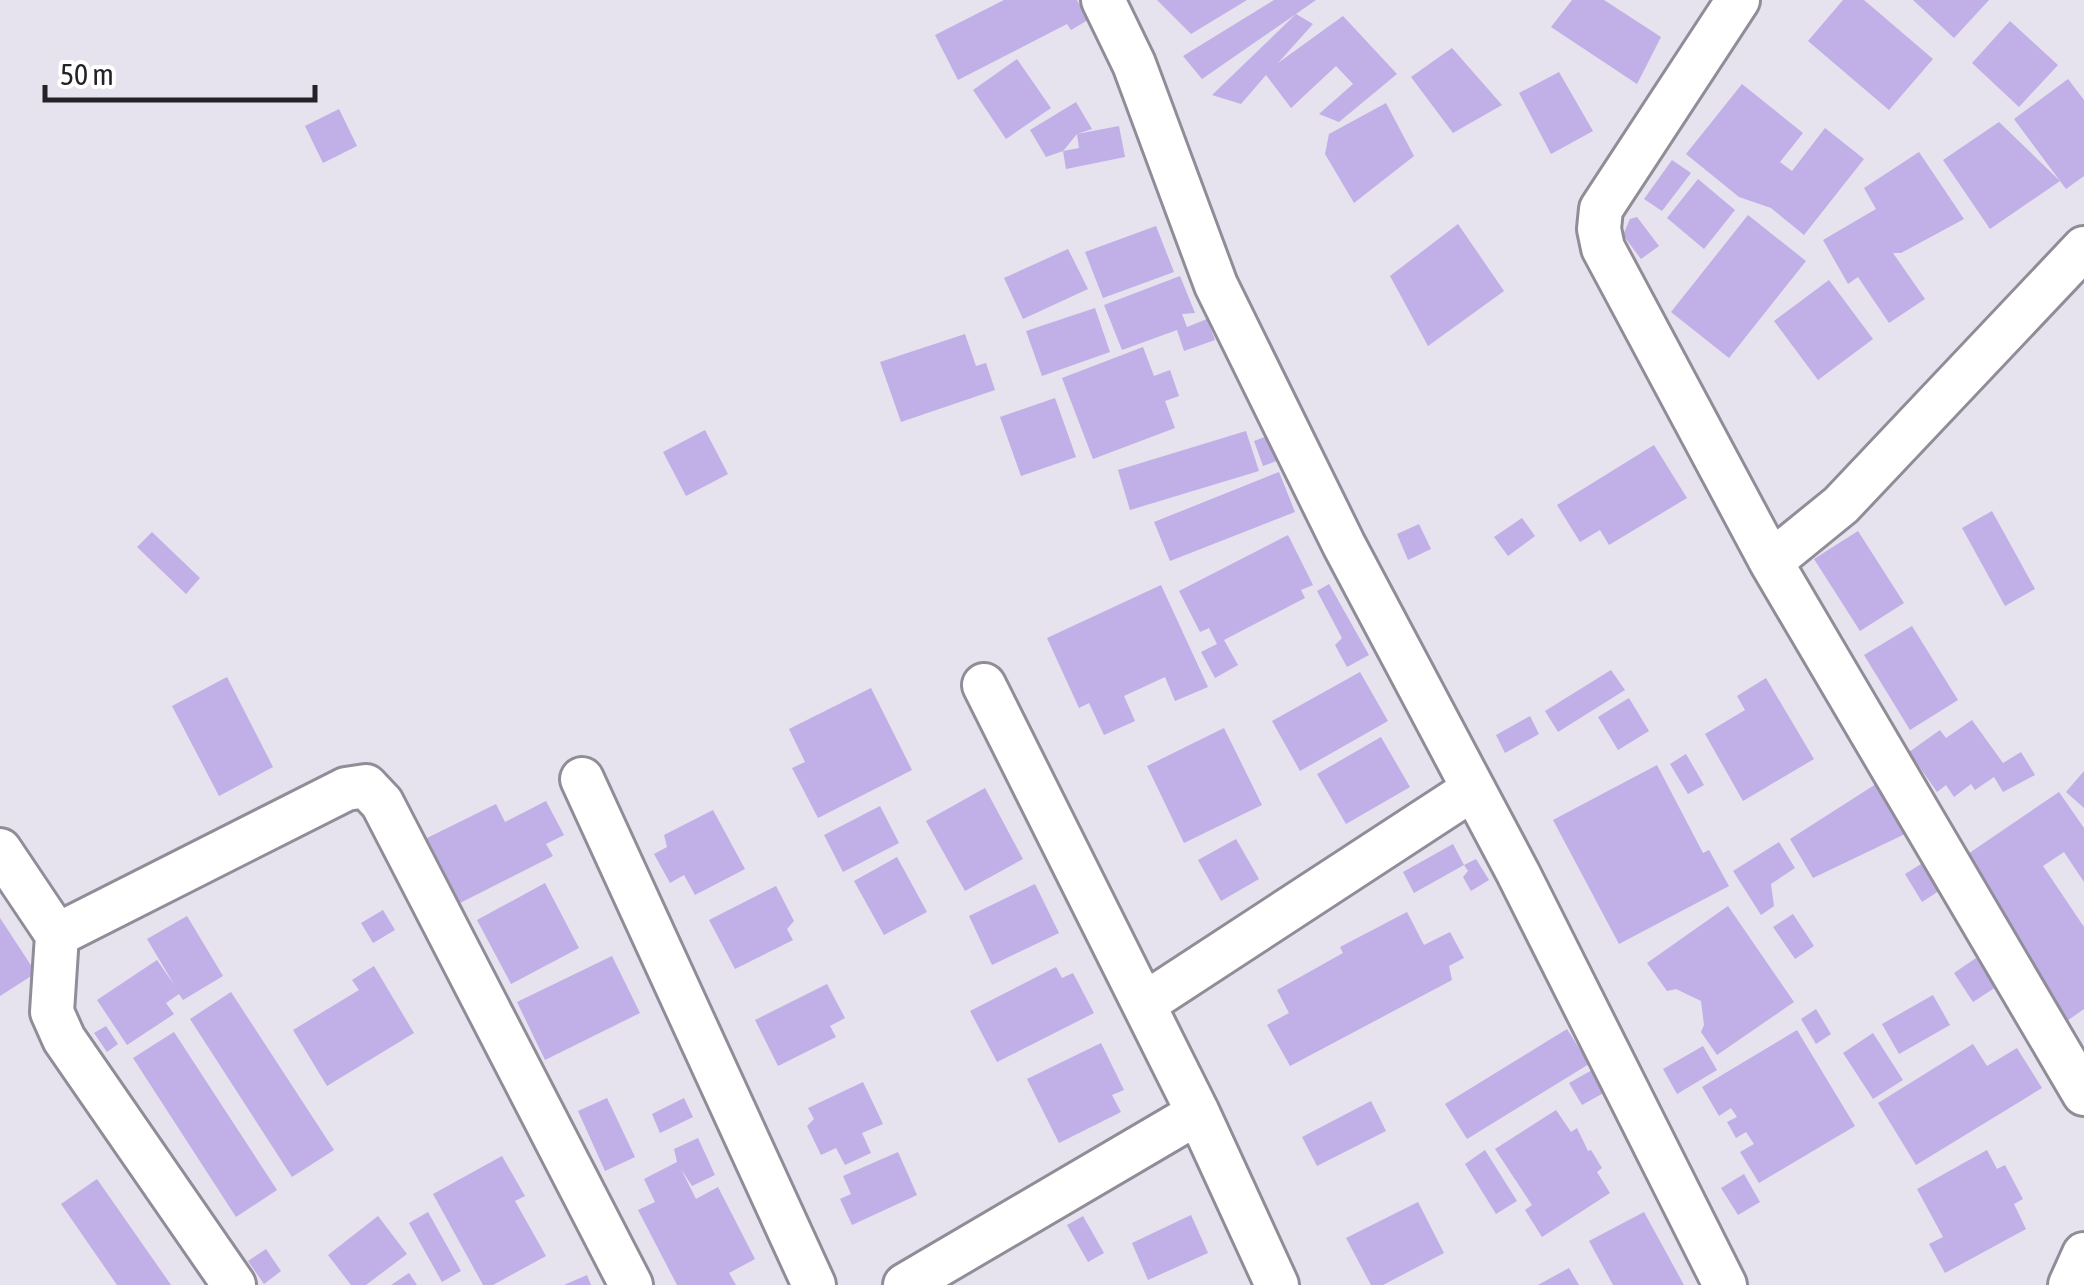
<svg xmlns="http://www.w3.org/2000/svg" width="2084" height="1285" viewBox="0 0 2084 1285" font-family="'Asap Condensed',sans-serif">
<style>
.building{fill:#c1afe7}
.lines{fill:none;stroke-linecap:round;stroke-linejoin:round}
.street-casing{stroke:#908d98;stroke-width:48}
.street{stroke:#fff;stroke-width:42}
</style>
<rect width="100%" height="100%" fill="#e6e2ee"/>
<!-- building -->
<path class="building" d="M1004 0H1077L1088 20 1071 30 1067 24 958 80 935 35Z
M1157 0H1247L1191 34Z
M1274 0H1316L1202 79 1183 56Z
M1572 0H1604L1661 37 1637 84 1551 27Z
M1843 0H1864L1933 59 1889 110 1808 41Z
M1913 0H1989L1954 38Z
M1296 14 1313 24 1278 63 1343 16 1397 74 1339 122 1319 114 1353 84 1336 66 1291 108 1266 75 1241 104 1212 95Z
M2010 21 2058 65 2019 107 1972 63Z
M1452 48 1502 105 1453 133 1411 77Z
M1017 59 1051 108 1006 139 973 90Z
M1559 72 1593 131 1551 154 1519 93Z
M2068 79 2084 100V176L2066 189 2014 119Z
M1742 84 1803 133 1780 162 1792 171 1825 128 1864 159 1804 235 1771 208 1739 197 1686 154Z
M1076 102 1092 129 1077 134 1119 126 1125 157 1066 169 1063 151 1079 148 1077 134 1063 151 1046 157 1030 130Z
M1386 103 1414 156 1354 203 1325 154 1329 134Z
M339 109 357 146 323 163 305 126Z
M1999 122 2060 181 1990 229 1943 160Z
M1919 152 1964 219 1901 253H1893L1925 299 1889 323 1858 277 1848 284 1823 240 1876 209 1864 188Z
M1672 160 1691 173 1662 211 1644 199Z
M1698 179 1735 210 1704 249 1667 218Z
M1748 215 1806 261 1729 358 1671 312Z
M1637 217 1659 246 1641 259 1623 235 1630 219Z
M1458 224 1504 291 1428 346 1390 276Z
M1156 226 1174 272 1103 298 1085 252Z
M1068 249 1088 289 1023 319 1004 278Z
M1180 276 1195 313 1182 314 1187 327 1207 319 1215 340 1184 351 1177 330 1122 350 1104 305Z
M1829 280 1873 339 1818 380 1774 321Z
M1095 308 1110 352 1042 376 1026 331Z
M965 334 976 366 986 363 995 390 901 422 880 362Z
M1143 347 1154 376 1170 370 1179 396 1165 401 1175 428 1093 459 1062 378Z
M1055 398 1076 457 1021 476 1000 417Z
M705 430 728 474 686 496 663 452Z
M1246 431 1259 471 1130 510 1118 470Z
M1270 435 1279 460 1263 466 1254 441Z
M1654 445 1687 498 1609 545 1600 530 1580 542 1557 505Z
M1279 472 1295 512 1170 561 1154 522Z
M1992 511 2035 589 2005 606 1962 528Z
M1522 518 1535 536 1508 556 1494 537Z
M1419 524 1431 549 1408 560 1397 534Z
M1858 531 1904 603 1860 631 1814 559Z
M152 532 200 578 186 594 137 547Z
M1288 535 1313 585 1301 590 1305 598 1224 640 1238 665 1215 678 1201 652 1217 644 1209 628 1200 632 1179 591Z
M1329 584 1369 655 1347 667 1335 645 1342 638 1317 591Z
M1161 585 1208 687 1175 701 1165 677 1124 696 1135 721 1104 735 1089 703 1079 708 1047 638Z
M1912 626 1958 700 1910 730 1864 655Z
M1611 670 1625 690 1558 732 1545 711Z
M1360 672 1388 721 1300 771 1272 721Z
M227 677 273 767 219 796 172 706Z
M1766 678 1814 759 1743 801 1705 734 1745 710 1737 696Z
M871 688 912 770 818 818 792 768 805 762 789 729Z
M1629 698 1649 731 1618 750 1598 717Z
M1530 716 1539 734 1505 753 1496 735Z
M1972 720 2003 763 2021 752 2035 775 2003 792 1994 777 1975 790 1971 784 1954 797 1946 785 1937 792 1909 752 1940 730 1946 738Z
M1224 728 1262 805 1184 843 1147 766Z
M1381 737 1410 787 1346 824 1317 774Z
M1686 754 1704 785 1688 794 1670 764Z
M1657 765 1703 853 1709 850 1729 886 1619 944 1553 820Z
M2084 771V808L2066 792Z
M1876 784 1905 834 1813 878 1790 839Z
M985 788 1023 859 965 891 926 821Z
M2059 792 2084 828V882L2064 852 2043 866 2084 927V1009L2067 1021 1959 860Z
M546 801 564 835 546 844 553 856 460 903 427 838 496 804 505 822Z
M880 806 899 843 843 872 824 835Z
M713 810 745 869 695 895 684 875 670 883 654 854 667 847 664 835Z
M1236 839 1259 879 1221 901 1198 860Z
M1779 842 1795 868 1771 884 1774 906 1761 915 1733 871Z
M1453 844 1464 865 1414 893 1403 872Z
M897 857 927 912 884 935 854 881Z
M1476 859 1489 880 1471 891 1463 877 1468 871 1464 865Z
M1926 861 1942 889 1922 902 1905 874Z
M545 883 579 948 511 984 477 920Z
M1035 884 1059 933 992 965 969 916Z
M776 886 794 921 787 929 793 940 735 969 709 920Z
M1728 906 1794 1002 1717 1055 1701 1032 1704 1025 1701 1001 1676 989 1667 991 1647 963Z
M383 910 395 930 373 943 361 923Z
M1407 912 1424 945 1450 932 1464 958 1449 966 1452 980 1290 1066 1267 1025 1289 1013 1277 990 1343 953 1340 947Z
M1793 914 1814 946 1795 959 1773 927Z
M187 916 223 976 183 1000 179 994 166 1003 174 1014 127 1045 97 1000 157 960 175 986 147 939Z
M0 918 36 973 0 996Z
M612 956 640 1013 545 1060 517 1002Z
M1976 958 1996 987 1973 1002 1954 973Z
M374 966 414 1033 327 1086 293 1030 359 990 352 980Z
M1056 967 1062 978 1073 973 1094 1013 997 1062 970 1011Z
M827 984 845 1018 830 1026 836 1037 778 1066 755 1020Z
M231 992 334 1150 292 1177 190 1019Z
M1933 995 1950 1025 1899 1054 1882 1024Z
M1816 1009 1831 1034 1816 1044 1801 1019Z
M106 1026 118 1044 107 1052 94 1033Z
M1567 1029 1589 1064 1467 1139 1445 1104Z
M1797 1030 1855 1126 1759 1183 1740 1152 1754 1144 1746 1132 1736 1138 1727 1122 1737 1117 1731 1108 1719 1116 1702 1087Z
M174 1032 277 1190 236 1217 133 1058Z
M1873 1033 1903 1080 1873 1099 1843 1053Z
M1101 1043 1124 1090 1112 1095 1121 1112 1059 1143 1027 1079Z
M1973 1044 1987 1066 2017 1048 2042 1088 1916 1165 1878 1103Z
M1703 1046 1717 1070 1677 1094 1663 1069Z
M1594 1069 1607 1091 1582 1105 1569 1083Z
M863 1082 883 1124 862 1133 871 1153 845 1165 836 1148 821 1155 807 1126 814 1119 808 1108Z
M607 1098 635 1157 605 1171 578 1111Z
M684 1098 693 1117 660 1133 652 1114Z
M1371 1101 1386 1131 1317 1166 1302 1137Z
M1556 1110 1571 1132 1577 1128 1588 1151 1591 1150 1602 1168 1597 1172 1610 1193 1542 1237 1525 1210 1532 1205 1495 1149Z
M698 1138 715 1175 692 1186 681 1169 696 1199 718 1187 755 1259 729 1273 736 1285H677L638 1210 655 1202 644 1179 677 1162 674 1149Z
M1485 1150 1517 1201 1496 1214 1465 1164Z
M1987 1150 1997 1169 2005 1165 2023 1199 2014 1204 2026 1229 1945 1273 1929 1244 1943 1237 1917 1189Z
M898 1152 917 1195 852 1225 840 1199 851 1194 843 1176Z
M502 1156 525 1196 515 1201 546 1256 493 1285H483L433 1194Z
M1744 1174 1760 1202 1738 1215 1721 1188Z
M97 1179 171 1285H117L61 1204Z
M1418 1202 1444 1253 1383 1285H1371L1346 1238Z
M428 1212 461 1271 442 1282 409 1223Z
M1644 1212 1684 1285H1613L1589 1241Z
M1191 1215 1208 1253 1148 1280 1132 1243Z
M378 1216 407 1254 366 1285H351L328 1255Z
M1083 1216 1104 1253 1088 1262 1067 1225Z
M266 1249 281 1271 264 1284 248 1261Z
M1569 1268 1579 1285H1538Z
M409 1273 417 1285H391Z
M587 1275 591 1285H564Z"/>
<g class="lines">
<defs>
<path id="street" d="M1103 0 1134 64 1216 285 1344 545 1518 873 1725 1285
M1738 0 1601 209 1599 229 1603 248 1771 562 2084 1094
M1771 562 1841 505 2084 248
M984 685 1198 1113 1277 1285
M582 779 814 1285
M0 850 57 935 52 1012 64 1039 234 1285
M57 935 346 789 366 786 382 803 631 1285
M1144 1004 1473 789
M905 1285 1198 1113
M2070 1285 2084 1254"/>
</defs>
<!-- street casing -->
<use href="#street" class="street-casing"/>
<!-- street -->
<use href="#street" class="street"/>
</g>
<!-- scale -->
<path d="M45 85v15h270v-15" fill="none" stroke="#232226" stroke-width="5"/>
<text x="60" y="85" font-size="30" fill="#232226" stroke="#ffffff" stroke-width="8" paint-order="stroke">50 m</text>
</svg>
